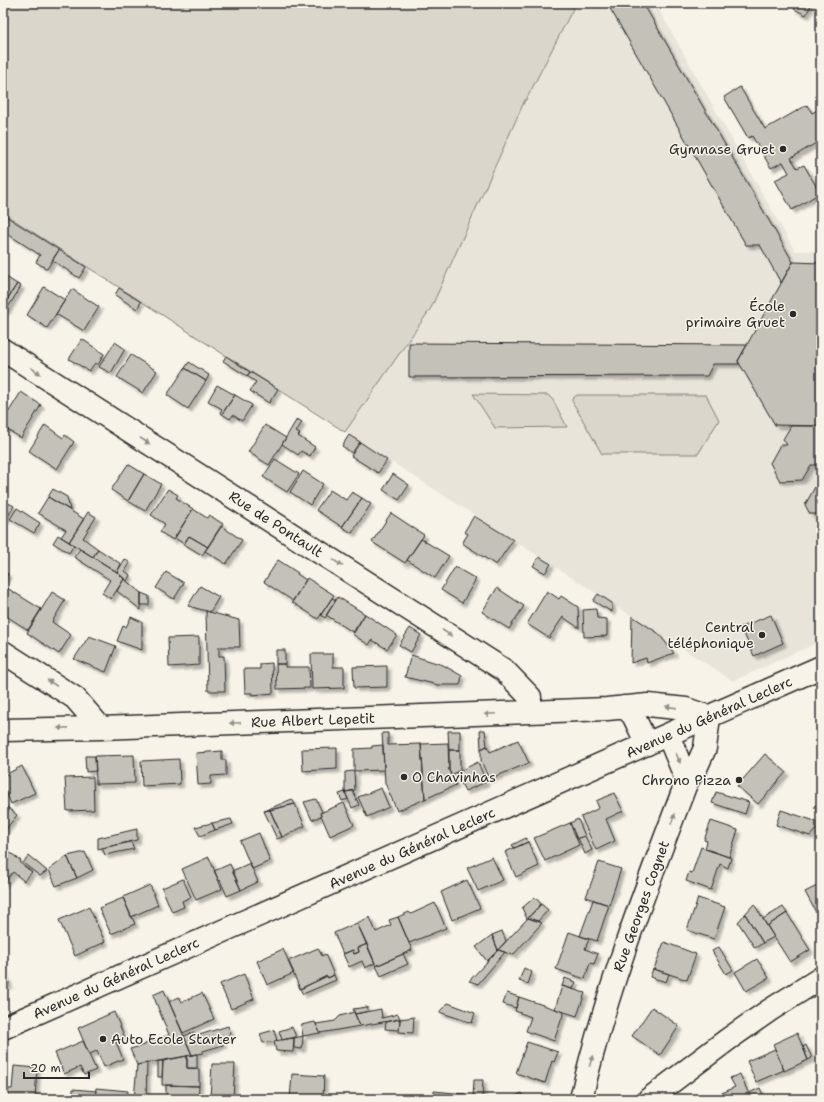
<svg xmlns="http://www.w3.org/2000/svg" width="824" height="1102" viewBox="0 0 824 1102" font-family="'Shantell Sans',sans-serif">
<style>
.built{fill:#e8e4da}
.green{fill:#dad6cc;stroke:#82807c}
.building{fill:#c4c1b9;stroke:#2b2b2b;filter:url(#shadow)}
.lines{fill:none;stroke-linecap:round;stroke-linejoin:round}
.minor-casing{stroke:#2b2b2b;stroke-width:25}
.tertiary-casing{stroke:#2b2b2b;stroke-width:25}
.minor{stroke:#f7f3e8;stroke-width:22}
.tertiary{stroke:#f7f3e8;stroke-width:22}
.oneway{fill:#918f8a}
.poi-dot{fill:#2b2b2b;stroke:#f7f3e8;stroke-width:1.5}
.labels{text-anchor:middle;stroke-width:3;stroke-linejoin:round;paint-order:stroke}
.poi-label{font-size:14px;fill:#2b2b2b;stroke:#f7f3e8;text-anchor:end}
.street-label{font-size:14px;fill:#2b2b2b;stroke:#f7f3e8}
</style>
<defs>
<filter id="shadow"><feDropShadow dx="3.5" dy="3.5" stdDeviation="1" flood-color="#0004"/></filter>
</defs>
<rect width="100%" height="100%" fill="#f7f3e8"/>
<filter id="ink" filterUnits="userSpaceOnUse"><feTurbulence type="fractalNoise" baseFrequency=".025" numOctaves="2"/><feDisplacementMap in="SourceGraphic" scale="8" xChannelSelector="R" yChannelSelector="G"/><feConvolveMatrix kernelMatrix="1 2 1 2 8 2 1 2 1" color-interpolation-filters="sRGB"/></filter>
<g filter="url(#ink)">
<!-- built -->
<path class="built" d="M576 3H655L795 251H821V641L733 681 345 432 431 308 525 100H526Z"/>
<!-- green -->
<path class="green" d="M3 3H576L526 100H525L431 308 345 432 3 213Z
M473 394 548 395 553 400 567 427 495 428Z
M577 395H706L719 420 698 454H602L572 401V399Z"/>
<!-- building -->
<path class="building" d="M607 3H643L793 262 781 283 760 245H746Z
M797 3H812L806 15 794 9Z
M740 87 765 129 807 105 812 113 821 108V140L791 158 797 168 804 165 820 193 792 210 775 180 789 173 783 162 771 168 752 136 748 138 724 97Z
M4 215 59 250 47 269 36 262 40 255 3 231Z
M59 250 86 267 79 278 52 260Z
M793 262 821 263V426L775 425 738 361Z
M3 275 17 284 3 306Z
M17 284 21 286 6 311 3 310V306Z
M44 287 65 300 47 328 27 315Z
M119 288 141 302 137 309 115 295Z
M72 289 99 307 84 331 56 314Z
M82 339 104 354 98 365 95 363 89 371 69 359Z
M115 342 125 349 111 373 99 367Z
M409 343 747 345 738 361 739 364H713L707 376 409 377Z
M131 355 157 371 143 393 117 377Z
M226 356 250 372 247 376 223 361Z
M189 362 209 375 206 381 185 368Z
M185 368 206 381 188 409 167 395Z
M250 372 278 389 269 403 250 391 256 382 247 376Z
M217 385 235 395 222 414 220 413 222 409 208 401Z
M21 392 41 405 21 438 3 427V421Z
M235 395 252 405 242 421 233 415 230 419 222 414Z
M297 419 302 422 296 432 300 434 298 436 315 447 310 456 301 451 298 455 282 444Z
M45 425 63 438 65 435 74 442 57 469 29 451Z
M265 425 286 438 269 465 248 452Z
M791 426H820L821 428V469L818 465H811L802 480 780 481 770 463 780 445H787L783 439Z
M349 435 360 442 352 453 342 446Z
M360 442 387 460 378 473 351 456Z
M275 459 299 474 287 492 263 477Z
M128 464 144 474 128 501 111 490Z
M303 471 323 484 310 505 290 492Z
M144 474 161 484 145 511 128 501Z
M393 474 409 485 399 500 383 490Z
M815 487H821V514H810L805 505Z
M53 489 67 497 70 510 48 497Z
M168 489 178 495 176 498 193 509 173 540 160 532 165 524 151 515Z
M330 490 346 500 352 492 362 498 342 527 316 510Z
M48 497 84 519 69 542 61 537 66 530 38 513Z
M362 498 371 504 352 533 342 527Z
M6 502 14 506 5 521 3 520V507Z
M17 508 40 523 34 533 10 519Z
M193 509 207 518 209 515 223 524 208 547 189 536 184 544 175 538Z
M88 512 96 517 83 538 98 549 93 557 69 542Z
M391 513 424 535 405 563 372 542Z
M474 516 513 540 496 565 462 543 468 534 464 532Z
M221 526 242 540 226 564 205 551Z
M58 535 74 545 69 553 53 543Z
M189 536 208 547 202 555 184 544Z
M421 539 449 556 435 578 407 560Z
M80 549 117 572 124 579 111 599 102 593 110 580 74 557Z
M98 549 121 564 117 572 93 557Z
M539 557 551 564 545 573 533 566Z
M125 559 130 563 125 571 130 575 127 581 117 572Z
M278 560 298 573 297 574 306 580 293 601 264 582Z
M455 567 476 579 462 603 441 590Z
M3 572 8 574 3 582Z
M166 572 184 583 174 599 156 588Z
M307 578 334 595 318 619 292 602Z
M124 579 141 593V610L117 591Z
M200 586 219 597 210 612 188 606Z
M7 588 41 609 28 630 3 614V594Z
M497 588 524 606 509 629 482 612Z
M547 591 559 599 561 596 578 607 579 628 563 617 549 638 527 624Z
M52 592 65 600 52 622 71 635 59 654 27 633Z
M141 593 149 596V605H141Z
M598 594 612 603V612L593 601Z
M338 597 365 614 354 633 326 615Z
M332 598 336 600 325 618 321 615Z
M596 609 597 618 607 619V636L584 637 583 610Z
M206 611 239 620 240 647H219V656H224L225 691H208Z
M365 614 397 635 387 649 372 640 369 645 352 634Z
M771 615 783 643 754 656 741 627Z
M632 616 658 633 674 653 647 663 646 658 631 663Z
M131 617 142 622V650L117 641 123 626 126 627Z
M410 628 421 635 411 652 399 645Z
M89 636 116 646 106 672 74 659Z
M199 637V665L169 667 168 638Z
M276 650H285V664H276Z
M311 654H333V667H344V688L312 689Z
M411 655 443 665 462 676 460 685H438L405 677Z
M272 663 273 693 252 695V693H245L244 669H260V664Z
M276 664H285V667H309L310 688 277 689Z
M387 666V687L354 688 353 667Z
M480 730H485L487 746 481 749Z
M448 731H460V750H449Z
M382 733H388V745L421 744 425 799 397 811 385 783Z
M518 740 529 763 489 779 481 761V749L487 746 490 752Z
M448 743 449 770 456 785 425 799 421 744Z
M383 745 384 770 354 771V749L372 748V746Z
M337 748V769L303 771 302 749Z
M449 750H460V770L451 775 449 770Z
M222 751V760H226V775L211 776V784L198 785 196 753Z
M765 754 786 772 758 804 737 786Z
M134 755 135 783 96 784 95 756Z
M85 756H95L96 771 86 772Z
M179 759 180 784 142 786 141 761Z
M478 762 486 782 465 791 456 773Z
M22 766 35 793 11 804 3 785V776Z
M354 771 355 790 345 792V772Z
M93 777 94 810 67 811 65 778Z
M381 788 389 807 367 817 358 797Z
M353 791 359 805 352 808 345 792Z
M345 792 348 799 342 801 339 794Z
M716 792 749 802 745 814 712 803Z
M614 793 623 811 606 819 615 841 596 850 581 817 599 808 596 801Z
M292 799 295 804 264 811Z
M316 799 322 812 320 813 321 816 312 820 304 802Z
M344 803 354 825 330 836 320 813Z
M821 803V818L814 806Z
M3 804 17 815 3 833Z
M295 804 305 826 282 837 270 810Z
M270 810 282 837 277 839 264 811Z
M781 810 821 823 810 836 776 825Z
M231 819 233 824 215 830 212 823Z
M578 819 585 836 577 839 570 823Z
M711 821 738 830 729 857 705 849 707 841 704 840Z
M212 823 215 830 200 836 195 827Z
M570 823 579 845 545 861 534 838Z
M137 829V840L98 849V838Z
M259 833 270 861 252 869 240 841Z
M585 836 592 850 585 854 578 838Z
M526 838 528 842 514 848 512 845Z
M131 842 134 849 105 855 102 848Z
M528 842 539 866 516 877 505 852Z
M3 847 21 861 20 863 32 872 24 881 13 872 3 884Z
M701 847 731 858 728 868 720 864 711 890 686 881 689 872 692 873Z
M85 852 93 870 77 878 67 856Z
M29 856 47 871 40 876 23 863Z
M67 856 77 878 56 886 49 870Z
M209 857 222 889 196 900 182 869Z
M492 857 503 880 478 891 467 868Z
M599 862 621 869 609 905 586 897Z
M250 863 258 882 241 890 232 871Z
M230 864 241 890 227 896 220 880 219 881 214 871Z
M183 879 191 897 182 901 184 907 172 912 162 888Z
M467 880 480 908 452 920 441 892Z
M821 884V914L818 916 805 892Z
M150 885 158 905 131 917 123 897Z
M535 897 541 904 527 919 522 908Z
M123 898 135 924 111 934 99 908Z
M698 898 725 907 714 939 687 930Z
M593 900 609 905 597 941 580 936Z
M435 903 446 928 409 943 398 917 409 912 411 914Z
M541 904 548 910 538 921 528 918Z
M754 904 774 937 763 943 745 914Z
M89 907 105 942 75 956 59 920Z
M783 907 787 913 767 926 763 919Z
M787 913 810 950 790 962 767 926Z
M745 914 763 943 755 948 738 922Z
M370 917 376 932 391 925 389 920 398 917 412 950 376 966 357 923Z
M528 918 542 923 513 955 498 950Z
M357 923 367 944 358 948 359 952 354 954 353 950 343 954 334 933Z
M502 931 506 941 498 950 492 935Z
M569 932 589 939 585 949 598 954 594 964 590 963 585 979 556 969Z
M492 935 498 950 487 961 476 947Z
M664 942 696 954 687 980 654 969Z
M367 944 375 963 365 968 362 961 349 967 343 954 353 950 354 954 359 952 358 948Z
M719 947 733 970 726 974 712 951Z
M318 948 322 956 325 954 334 975 328 978 327 976 300 989 288 961Z
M283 949 294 973 267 985 257 961Z
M498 950 505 952 478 984 469 981Z
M403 954 408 964 381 976 376 966Z
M757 959 769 978 746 991 735 972Z
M524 968 532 972 528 984 519 981Z
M3 969 9 984 3 986Z
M653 969 669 974 666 982 650 977Z
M244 974 254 999 231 1009 220 984Z
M334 975 336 980 303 994 300 989 327 976 328 978Z
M565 978 576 982 573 989 562 986Z
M562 986 585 993 577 1016 555 1009Z
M164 990 192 1055 137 1065 130 1049 145 1045V1044L169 1035 153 995Z
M202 993 214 1019 183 1033 169 1002 179 997 182 1002Z
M507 993 519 997 516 1008 503 1004Z
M519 997 564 1012 554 1041 526 1031 531 1017 515 1011Z
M448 1003 475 1013 472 1023 439 1012Z
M367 1007 369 1011 355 1014 353 1009Z
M652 1007 679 1026 660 1055 632 1036Z
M381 1009 382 1018 398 1014 400 1019 360 1026 355 1014Z
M114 1012 125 1038 116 1042 123 1059 104 1067 97 1051 89 1054 78 1028Z
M354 1012 360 1026 320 1033 316 1024 335 1021 340 1016Z
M414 1017 413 1033 399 1032 400 1019Z
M400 1019 399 1030 385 1029 386 1022Z
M315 1022 320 1033 303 1036 301 1025Z
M228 1026 231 1034 221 1038 223 1045 203 1051V1053L192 1055 184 1036 194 1032 196 1036Z
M292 1027 296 1037 282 1040 279 1031Z
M274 1030 277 1041 263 1043 260 1034Z
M797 1033 808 1060 784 1071 773 1044Z
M303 1036 302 1049 294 1048V1038Z
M294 1038 293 1052 276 1051 274 1041Z
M83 1041 96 1070 84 1075 80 1067 64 1074 55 1053Z
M527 1042 558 1052 554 1062 552 1061 545 1083 516 1073Z
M806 1045 812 1058 808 1060 803 1047Z
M775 1049 784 1070 756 1082 747 1061Z
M197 1054V1068H187V1056Z
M187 1056V1068L199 1069V1086L162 1085 163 1061Z
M158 1061H163L162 1077H158Z
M147 1063 146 1099H134L137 1065Z
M212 1064H235L233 1099H210Z
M14 1066 37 1068 35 1099H7L8 1089H12Z
M292 1074 324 1076 323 1099H290Z
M740 1074 751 1099H709L735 1087 730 1078Z
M474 1080H483L482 1098H473Z
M166 1085 199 1086 198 1099H169L166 1095Z
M96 1088 128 1091 127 1099H95Z
M760 1088 765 1099H751L749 1093Z
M73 1089 96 1091 95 1099H73Z
M434 1091 465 1094V1099H434Z
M522 1093 525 1099H509Z
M244 1095 290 1098V1099H244Z
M356 1095 395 1098V1099H355Z
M323 1096 355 1099H323Z"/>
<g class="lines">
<defs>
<path id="minor" d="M3 350 504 670 530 697 529 712
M3 652 75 698 101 728
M624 707 633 715 647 744
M3 730 101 728 529 712 607 709 648 705 686 709 709 717 705 748 696 768 687 781C647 885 606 990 581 1099
M668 735 687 781
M649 1099 727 1040 770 1010 821 978"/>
<path id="tertiary" d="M3 1028 821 667"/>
</defs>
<!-- minor casing -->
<use href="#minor" class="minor-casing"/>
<!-- tertiary casing -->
<use href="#tertiary" class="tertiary-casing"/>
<!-- minor -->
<use href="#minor" class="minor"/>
<!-- tertiary -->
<use href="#tertiary" class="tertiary"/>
</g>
<!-- one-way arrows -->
<defs><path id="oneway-solid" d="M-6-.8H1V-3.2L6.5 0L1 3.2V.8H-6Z"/></defs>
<g class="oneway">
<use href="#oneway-solid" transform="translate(36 371) rotate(33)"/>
<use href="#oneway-solid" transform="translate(145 441) rotate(33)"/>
<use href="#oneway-solid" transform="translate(338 563) rotate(33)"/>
<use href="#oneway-solid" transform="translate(447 633) rotate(33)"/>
<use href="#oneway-solid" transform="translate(52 683) rotate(-147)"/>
<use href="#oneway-solid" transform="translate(671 707) rotate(-172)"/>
<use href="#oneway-solid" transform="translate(490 714) rotate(178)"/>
<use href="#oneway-solid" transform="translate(235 723) rotate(178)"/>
<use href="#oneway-solid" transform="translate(63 728) rotate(179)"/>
<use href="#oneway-solid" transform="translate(678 758) rotate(67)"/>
<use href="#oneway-solid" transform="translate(673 819) rotate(-69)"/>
<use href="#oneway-solid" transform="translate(591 1061) rotate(-74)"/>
</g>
</g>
<!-- markers -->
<g class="poi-dot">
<circle cx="783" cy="149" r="4"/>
<circle cx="793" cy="314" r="4"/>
<circle cx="762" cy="635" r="4"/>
<circle cx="404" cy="777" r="4"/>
<circle cx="739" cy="780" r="4"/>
<circle cx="103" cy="1039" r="4"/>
</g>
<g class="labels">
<!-- poi labels -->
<g class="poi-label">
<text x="775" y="154">Gymnase Gruet</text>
<text x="785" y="311">École<tspan x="785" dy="16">primaire Gruet</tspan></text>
<text x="754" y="632">Central<tspan x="754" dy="16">téléphonique</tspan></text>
<text x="412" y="782" text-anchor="start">O Chavinhas</text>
<text x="731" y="785">Chrono Pizza</text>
<text x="111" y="1044" text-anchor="start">Auto Ecole Starter</text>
</g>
<!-- street labels -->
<g class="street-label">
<text transform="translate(276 524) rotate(33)" y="5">Rue de Pontault</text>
<text transform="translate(709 717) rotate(-24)" y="5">Avenue du Général Leclerc</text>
<text transform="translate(313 720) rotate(-2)" y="5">Rue Albert Lepetit</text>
<text transform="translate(412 848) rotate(-24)" y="5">Avenue du Général Leclerc</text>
<text transform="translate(641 906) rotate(-70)" y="5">Rue Georges Cognet</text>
<text transform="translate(116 978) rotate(-24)" y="5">Avenue du Général Leclerc</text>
</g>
</g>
<!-- margin -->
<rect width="824" height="1102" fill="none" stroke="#f7f3e8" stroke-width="16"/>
<rect x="8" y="8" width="808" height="1086" fill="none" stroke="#2b2b2b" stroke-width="1.5" filter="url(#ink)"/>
<!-- scale -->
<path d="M24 1072v6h65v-6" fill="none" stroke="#2b2b2b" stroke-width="2"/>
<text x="30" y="1072" font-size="12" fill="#2b2b2b" stroke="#f7f3e8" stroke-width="3" paint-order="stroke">20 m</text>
</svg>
